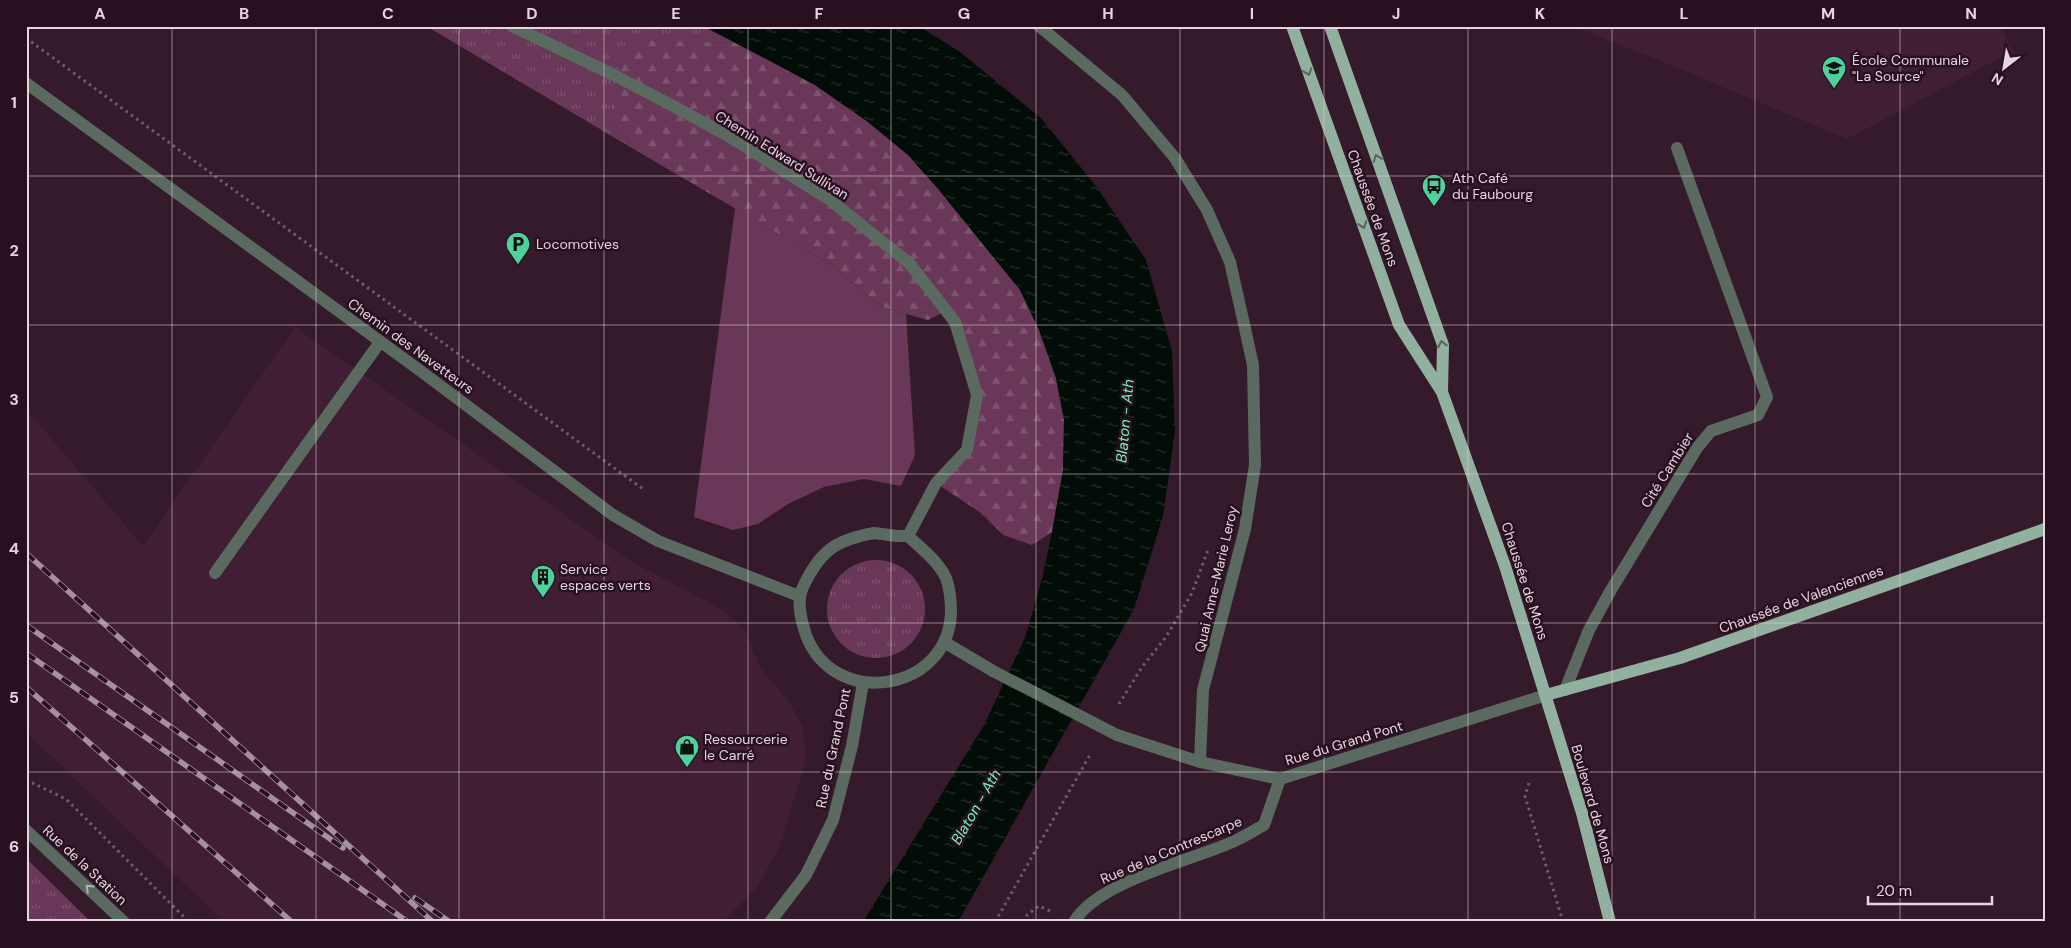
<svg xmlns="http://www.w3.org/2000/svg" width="2071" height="948" viewBox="0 0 2071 948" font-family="'DM Sans',sans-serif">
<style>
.built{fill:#401f35}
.grass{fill:url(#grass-tufts)}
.forest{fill:url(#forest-firs)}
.pitch{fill:#693758}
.water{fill:url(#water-ripples)}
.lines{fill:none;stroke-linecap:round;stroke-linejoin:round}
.path{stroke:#735c6b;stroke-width:3;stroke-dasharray:2.5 4;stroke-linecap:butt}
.minor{stroke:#5b6a61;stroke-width:12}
.major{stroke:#91b09f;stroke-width:12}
.rail-casing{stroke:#a5909d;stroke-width:5.5}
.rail{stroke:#291021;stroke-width:4;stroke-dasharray:11;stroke-linecap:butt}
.minor-bridge{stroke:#5b6a61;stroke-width:12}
.oneway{stroke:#5d6060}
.oneway2{stroke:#b5afb3}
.grid{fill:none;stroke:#e6d4df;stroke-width:1;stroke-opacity:0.55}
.labels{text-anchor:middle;stroke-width:5;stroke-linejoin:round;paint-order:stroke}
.poi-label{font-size:14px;fill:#e6d4df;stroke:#291021;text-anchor:start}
.street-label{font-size:14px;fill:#e6d4df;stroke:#291021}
.water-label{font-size:15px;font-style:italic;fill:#6ff6b9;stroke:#291021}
.neatline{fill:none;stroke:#e6d4df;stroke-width:2}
.grid-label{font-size:16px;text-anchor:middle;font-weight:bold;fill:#e6d4df}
</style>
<defs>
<pattern id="grass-tufts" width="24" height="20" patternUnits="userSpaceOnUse" patternTransform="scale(1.25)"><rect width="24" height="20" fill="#693758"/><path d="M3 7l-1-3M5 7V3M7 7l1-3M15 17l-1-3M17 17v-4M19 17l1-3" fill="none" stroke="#7e5370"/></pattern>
<pattern id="forest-firs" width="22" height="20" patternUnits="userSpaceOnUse" patternTransform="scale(1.25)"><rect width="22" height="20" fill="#693758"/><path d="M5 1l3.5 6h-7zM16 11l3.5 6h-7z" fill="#7e5370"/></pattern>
<pattern id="water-ripples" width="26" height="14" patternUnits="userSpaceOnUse" patternTransform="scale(1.25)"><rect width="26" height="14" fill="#030d07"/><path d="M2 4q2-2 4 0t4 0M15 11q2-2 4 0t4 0" fill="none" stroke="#282f2b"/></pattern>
</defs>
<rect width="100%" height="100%" fill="#341a2b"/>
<!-- built -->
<path class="built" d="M1571 26H2000L2013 51 1847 139 1654 58Z
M295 327 632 562 723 610 746 632 760 667 789 702 803 727 806 760 780 846 757 887 722 922H224L26 732V409L143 546Z"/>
<!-- grass -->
<path class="grass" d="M426 26H702L735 43 642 41 612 121 637 151Z
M827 609a49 49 0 1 1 98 0a49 49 0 1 1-98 0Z
M26 858 91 922H26Z"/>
<!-- forest -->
<path class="forest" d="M642 40 735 43 774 63 815 85 868 122 908 155 939 190 1020 290 1039 330 1056 378 1064 420 1063 470 1052 532 1032 545 1003 535 981 513 936 483 967 450 977 395 946 311 928 320 881 307 833 266 637 151 612 121V93L614 75Z"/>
<!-- pitch -->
<path class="pitch" d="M735 208 833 266 881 307 906 314 915 455 901 486 864 479 824 487 788 504 758 524 733 530 694 517Z"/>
<!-- water -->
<path class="water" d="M704 26H919L960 52 1041 118 1096 186 1146 260 1172 351 1175 432 1163 516 1134 609 958 922H863L984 725 1025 638 1042 579 1052 532 1063 470 1064 420 1056 378 1039 330 1020 290 939 190 908 155 868 122 815 85Z"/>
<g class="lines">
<!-- path -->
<path class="path" d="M26 38 643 489
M1119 704 1142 667 1166 637 1192 593 1208 550
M26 780 66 799 189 922
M1529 783 1525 796 1563 922
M995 922 1091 753
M1023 922 1027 915 1039 906 1050 911"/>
<!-- minor -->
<path class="minor" d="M512 26 614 75 675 107 730 137 830 200 909 263 955 322 977 395 967 450 936 483 908 536
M1039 26 1122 95 1175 158 1207 210 1230 262 1244 324 1253 365 1255 465 1245 529 1203 690 1200 762
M26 83 418 369 613 515 658 541 799 596
M874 533 897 536H908C922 549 938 561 946 578 950 589 951 601 951 612 949 692 834 710 806 635 801 620 796 601 803 587 820 551 835 540 874 533Z
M215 573 380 342
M944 642 993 671
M1565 690 1589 630 1611 590 1697 448 1711 431 1758 415 1767 397 1677 148
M1117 735 1200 762 1280 779 1546 695
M26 830 124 922
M770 922 806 875 833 820 852 746 863 683
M1074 922C1097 882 1189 861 1230 843 1242 838 1253 831 1264 825L1280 779"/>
<!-- major -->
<path class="major" d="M1292 26 1399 325 1442 392 1505 566 1582 813 1610 922
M1330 26 1443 345 1442 392
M1546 695 1680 658 2045 529"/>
<defs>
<path id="rail" d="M26 553 433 922
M26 625 343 848
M26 653 408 922
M26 687 292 922
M415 898 450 922"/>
</defs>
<!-- rail casing -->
<use href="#rail" class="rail-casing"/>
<!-- rail -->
<use href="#rail" class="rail"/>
<!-- minor-bridge -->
<path class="minor-bridge" d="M993 671 1117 735"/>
</g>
<!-- one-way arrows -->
<defs><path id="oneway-chevron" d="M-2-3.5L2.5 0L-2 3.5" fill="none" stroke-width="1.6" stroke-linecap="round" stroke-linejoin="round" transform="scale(1.25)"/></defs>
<g class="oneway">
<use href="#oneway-chevron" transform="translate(1308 72) rotate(70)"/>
<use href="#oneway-chevron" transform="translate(1377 158) rotate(-110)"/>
<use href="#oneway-chevron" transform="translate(1363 225) rotate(70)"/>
<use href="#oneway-chevron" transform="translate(1442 344) rotate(-101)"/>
</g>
<use class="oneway2" href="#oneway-chevron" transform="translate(89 888) rotate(-136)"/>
<!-- grid -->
<path class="grid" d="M172 26V922M316 26V922M459 26V922M604 26V922M748 26V922M891 26V922M1036 26V922M1180 26V922M1324 26V922M1468 26V922M1612 26V922M1755 26V922M1900 26V922M26 176H2045M26 325H2045M26 474H2045M26 623H2045M26 772H2045"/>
<!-- icons -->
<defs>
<symbol id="school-pin" viewBox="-11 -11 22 30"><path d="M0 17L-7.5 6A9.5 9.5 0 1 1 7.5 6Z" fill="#4dd39a" stroke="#291021"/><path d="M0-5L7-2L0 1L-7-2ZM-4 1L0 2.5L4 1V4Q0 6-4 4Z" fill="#111"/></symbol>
<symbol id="bus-pin" viewBox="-11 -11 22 30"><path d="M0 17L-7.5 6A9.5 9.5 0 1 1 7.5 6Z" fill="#4dd39a" stroke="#291021"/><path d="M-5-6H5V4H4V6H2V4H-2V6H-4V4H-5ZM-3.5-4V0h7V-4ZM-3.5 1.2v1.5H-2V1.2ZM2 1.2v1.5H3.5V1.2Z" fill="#111"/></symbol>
<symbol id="parking-pin" viewBox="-11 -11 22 30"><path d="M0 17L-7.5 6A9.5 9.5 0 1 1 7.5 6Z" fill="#4dd39a" stroke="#291021"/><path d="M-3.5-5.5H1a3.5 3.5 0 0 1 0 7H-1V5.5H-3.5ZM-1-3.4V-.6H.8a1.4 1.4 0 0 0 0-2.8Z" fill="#111"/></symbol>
<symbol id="building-pin" viewBox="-11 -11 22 30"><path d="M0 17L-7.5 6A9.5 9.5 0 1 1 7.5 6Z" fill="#4dd39a" stroke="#291021"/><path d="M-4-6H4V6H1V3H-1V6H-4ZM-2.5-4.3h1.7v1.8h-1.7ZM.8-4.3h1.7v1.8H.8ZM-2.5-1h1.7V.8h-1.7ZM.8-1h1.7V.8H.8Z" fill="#111"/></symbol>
<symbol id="shop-pin" viewBox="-11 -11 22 30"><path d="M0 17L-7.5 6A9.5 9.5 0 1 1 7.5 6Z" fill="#4dd39a" stroke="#291021"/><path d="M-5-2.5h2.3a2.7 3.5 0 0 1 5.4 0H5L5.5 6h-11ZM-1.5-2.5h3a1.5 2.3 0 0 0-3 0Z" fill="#111"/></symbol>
</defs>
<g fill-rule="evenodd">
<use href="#school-pin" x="1820" y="54" width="28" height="38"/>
<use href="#bus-pin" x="1420" y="172" width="28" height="38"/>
<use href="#parking-pin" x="504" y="230" width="28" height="38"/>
<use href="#building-pin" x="529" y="563" width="28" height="38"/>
<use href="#shop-pin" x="673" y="733" width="28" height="38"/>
</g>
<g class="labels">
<!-- poi labels -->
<g class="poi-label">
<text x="1852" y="65">École Communale<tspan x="1852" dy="16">"La Source"</tspan></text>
<text x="1452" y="183">Ath Café<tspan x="1452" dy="16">du Faubourg</tspan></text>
<text x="536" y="249">Locomotives</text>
<text x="560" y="574">Service<tspan x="560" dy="16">espaces verts</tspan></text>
<text x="704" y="744">Ressourcerie<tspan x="704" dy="16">le Carré</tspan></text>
</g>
<!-- street labels -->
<g class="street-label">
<text transform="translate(782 155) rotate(32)" y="5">Chemin Edward Sullivan</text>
<text transform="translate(1373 208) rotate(70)" y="5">Chaussée de Mons</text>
<text transform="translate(411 346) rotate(36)" y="5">Chemin des Navetteurs</text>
<text transform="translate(1667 470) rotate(-58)" y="5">Cité Cambier</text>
<text transform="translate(1216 579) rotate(-77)" y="5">Quai Anne-Marie Leroy</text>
<text transform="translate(1525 581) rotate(72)" y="5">Chaussée de Mons</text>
<text transform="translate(1801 599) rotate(-20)" y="5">Chaussée de Valenciennes</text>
<text transform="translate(1344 743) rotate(-17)" y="5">Rue du Grand Pont</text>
<text transform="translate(833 748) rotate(-78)" y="5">Rue du Grand Pont</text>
<text transform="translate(1593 804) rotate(74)" y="5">Boulevard de Mons</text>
<text transform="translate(1171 850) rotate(-23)" y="5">Rue de la Contrescarpe</text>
<text transform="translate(85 865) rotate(43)" y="5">Rue de la Station</text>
</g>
<!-- water labels -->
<g class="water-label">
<text transform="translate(1125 421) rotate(-85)" y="5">Blaton - Ath</text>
<text transform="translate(976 807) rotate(-60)" y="5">Blaton - Ath</text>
</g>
</g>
<!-- border -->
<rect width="2071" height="948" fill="none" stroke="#291021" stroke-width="55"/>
<!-- north arrow -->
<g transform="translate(2004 68) rotate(211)" stroke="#291021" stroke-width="4" paint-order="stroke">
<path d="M0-4L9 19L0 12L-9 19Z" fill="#e6d4df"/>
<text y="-8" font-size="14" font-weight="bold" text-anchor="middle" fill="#e6d4df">N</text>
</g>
<!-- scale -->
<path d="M1868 896v8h124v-8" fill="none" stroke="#e6d4df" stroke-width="2.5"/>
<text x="1876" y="896" font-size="15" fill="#e6d4df" stroke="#291021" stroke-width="4" paint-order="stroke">20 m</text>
<rect x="28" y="28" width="2016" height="892" class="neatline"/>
<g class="grid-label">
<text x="100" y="19">A</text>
<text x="244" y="19">B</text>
<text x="388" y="19">C</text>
<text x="532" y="19">D</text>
<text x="676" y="19">E</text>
<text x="819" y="19">F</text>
<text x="964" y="19">G</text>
<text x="1108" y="19">H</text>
<text x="1252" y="19">I</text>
<text x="1396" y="19">J</text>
<text x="1540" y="19">K</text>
<text x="1684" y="19">L</text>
<text x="1828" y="19">M</text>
<text x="1971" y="19">N</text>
<text x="14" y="108">1</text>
<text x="14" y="256">2</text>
<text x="14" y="405">3</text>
<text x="14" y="554">4</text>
<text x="14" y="703">5</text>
<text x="14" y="852">6</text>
</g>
</svg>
